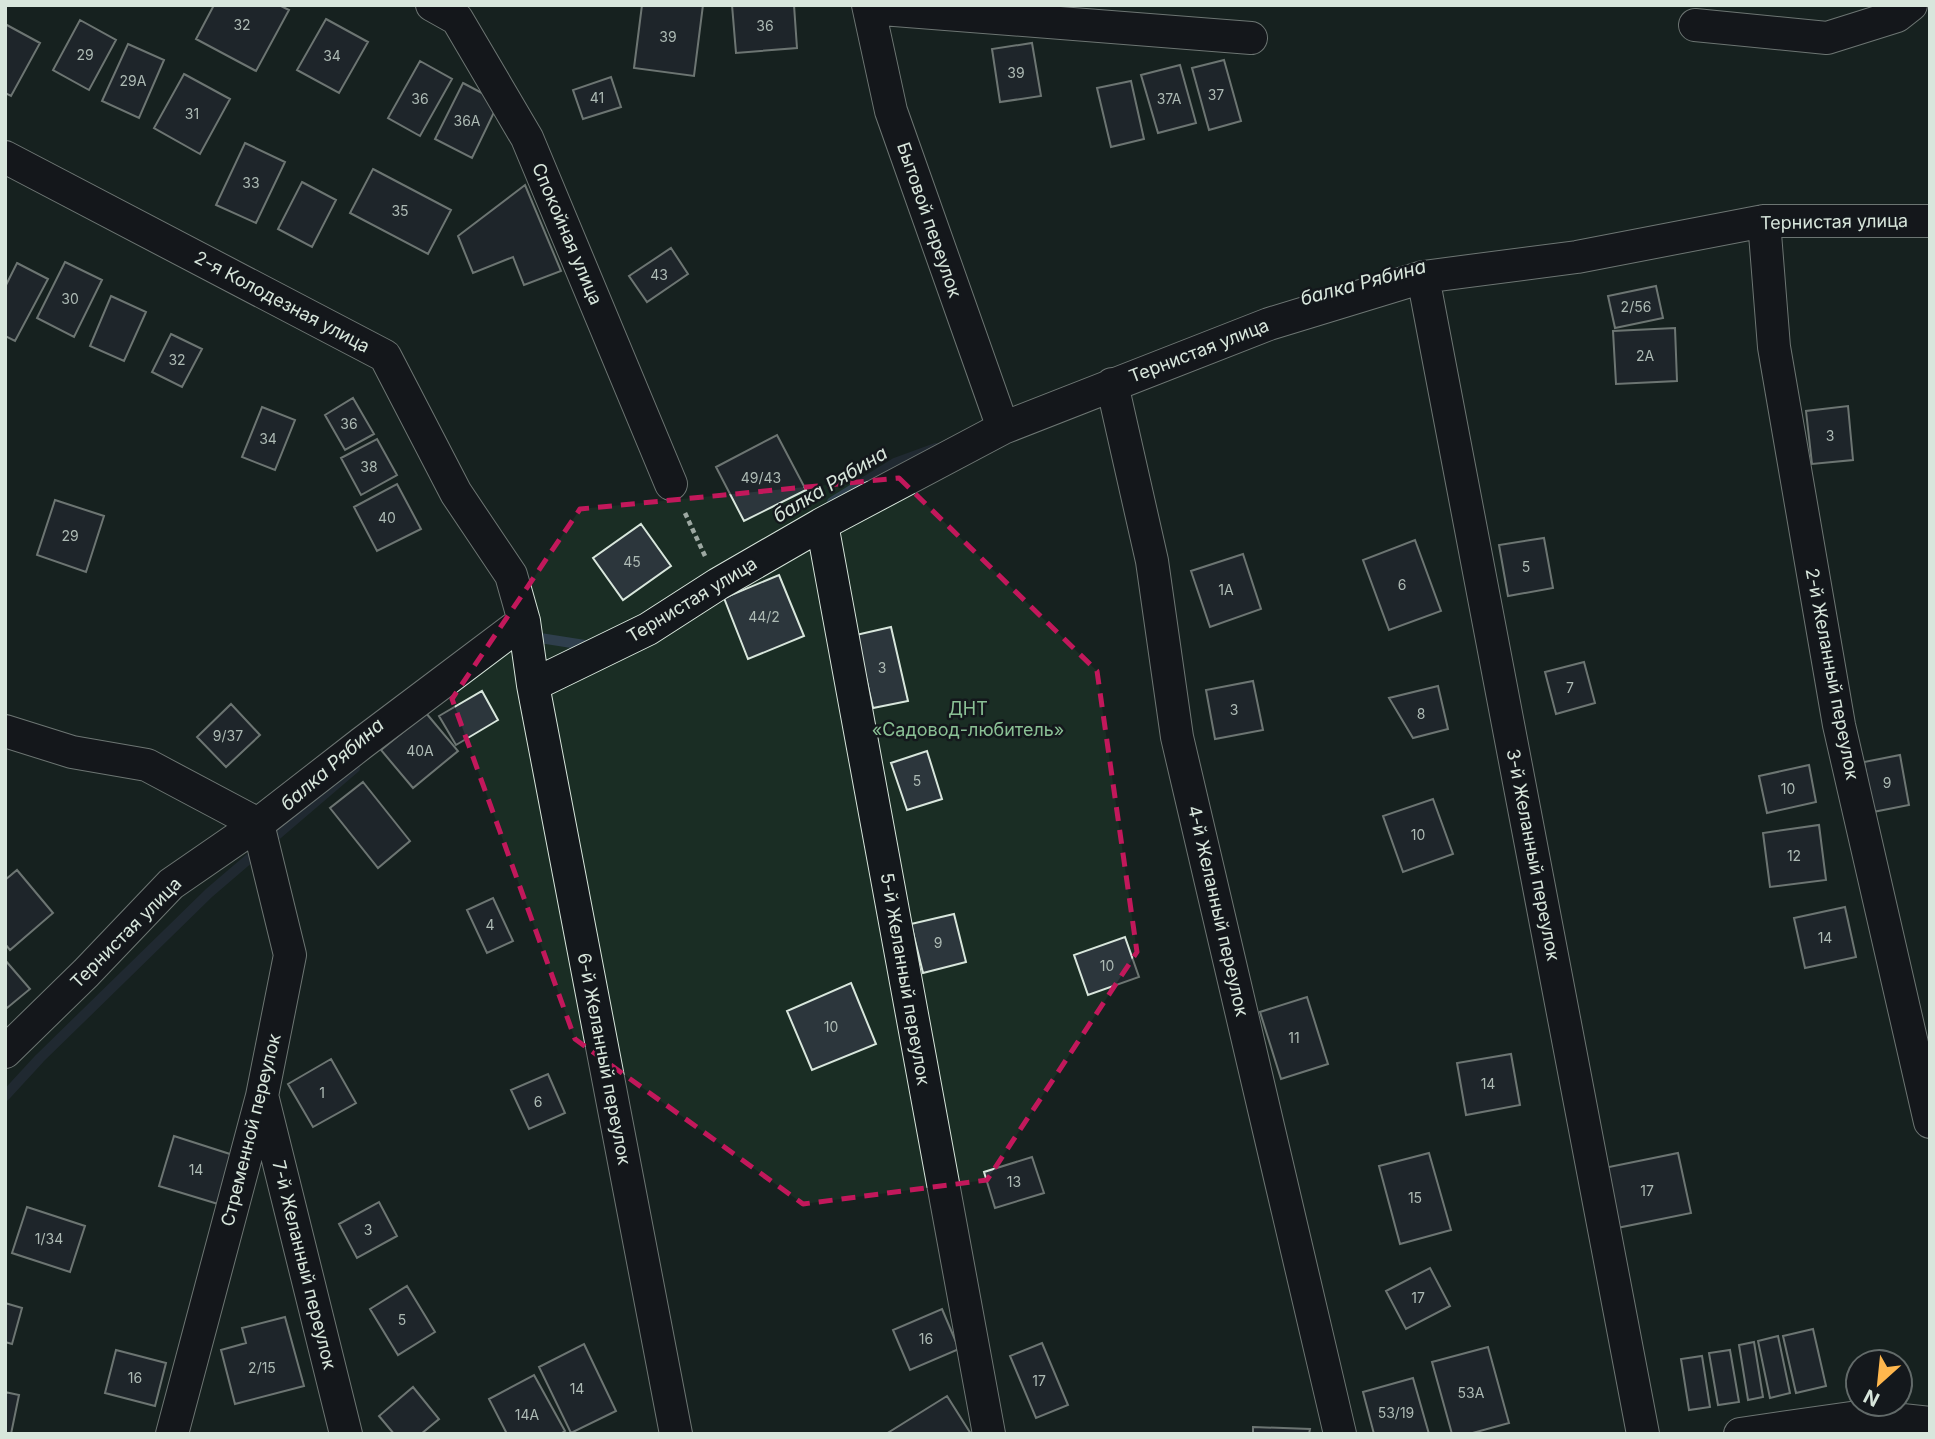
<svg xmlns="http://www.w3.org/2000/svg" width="1935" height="1439" viewBox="0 0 1935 1439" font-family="Inter,sans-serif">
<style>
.green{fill:#1a2d24;stroke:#939e99;stroke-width:2;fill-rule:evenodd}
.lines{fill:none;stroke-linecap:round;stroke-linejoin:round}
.stream{stroke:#2f3f4d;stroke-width:10}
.building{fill:#2c363c;stroke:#d8e6dc;stroke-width:2}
.street-casing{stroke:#d8e6dc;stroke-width:34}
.path{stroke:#9da8a2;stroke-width:4.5;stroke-dasharray:5 3.5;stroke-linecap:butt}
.street{stroke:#14181c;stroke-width:32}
.marked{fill:none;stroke:#c2185b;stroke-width:5;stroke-dasharray:14 9;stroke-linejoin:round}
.labels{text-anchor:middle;stroke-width:5;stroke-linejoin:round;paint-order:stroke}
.number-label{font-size:14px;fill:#adbab4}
.street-label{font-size:18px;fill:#d8e6dc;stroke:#14181c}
.park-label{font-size:18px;fill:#8ac095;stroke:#14181c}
.water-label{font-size:19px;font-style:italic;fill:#d8e6dc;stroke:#14181c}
</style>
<rect width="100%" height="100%" fill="#14181c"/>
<!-- green -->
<path class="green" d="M5 5H1930V1434H5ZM1858 1362H1900V1404H1858Z"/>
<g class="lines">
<!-- stream -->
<path class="stream" d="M832 502 895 463 936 448
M531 639 540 638 591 646
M5 1096 40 1058 209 893 355 768"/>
</g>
<!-- building -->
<path class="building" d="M214 5H279L289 10 256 71 196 39Z
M642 5H703L694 76 634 68Z
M732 5H794L797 48 736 53Z
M326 19 368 42 339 93 297 70Z
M80 20 116 40 89 90 53 70Z
M5 24 40 43 11 96 5 93Z
M1032 43 1041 96 1000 102 992 49Z
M128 44 164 60 139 118 102 101Z
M1224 60 1241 121 1209 130 1192 68Z
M420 61 452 79 420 136 388 118Z
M1180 65 1196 123 1158 133 1141 75Z
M184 74 230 99 200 154 154 128Z
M611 77 621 107 583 119 573 90Z
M1131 81 1144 139 1111 147 1097 88Z
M463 83 499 102 472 158 435 139Z
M245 143 285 162 256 223 216 205Z
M373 169 451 210 428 254 350 213Z
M302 182 336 200 312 247 278 229Z
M525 185 561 271 524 285 513 257 473 273 458 236Z
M671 248 688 274 647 302 629 276Z
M65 262 102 280 74 337 37 318Z
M17 263 48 279 15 341 5 336V287Z
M1656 286 1663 318 1615 328 1608 296Z
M111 296 146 312 124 361 90 346Z
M1675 328 1677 381 1616 384 1613 331Z
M171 334 202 349 182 387 152 372Z
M353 398 374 434 345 450 325 415Z
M1848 406 1853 460 1812 464 1806 411Z
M262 407 295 420 275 470 242 457Z
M777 435 806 490 744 521 716 467Z
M377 439 397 475 361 495 341 458Z
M397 484 421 529 377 551 354 507Z
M55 500 104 516 86 572 37 555Z
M641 524 671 566 623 600 593 558Z
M1544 538 1553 588 1508 596 1499 545Z
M1415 540 1441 611 1389 630 1363 560Z
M1243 554 1261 609 1210 627 1191 571Z
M779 575 804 636 748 659 724 598Z
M891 627 908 701 873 708 856 635Z
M1584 662 1595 703 1556 714 1545 672Z
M1253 681 1263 730 1215 739 1206 690Z
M1438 686 1448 729 1413 738 1389 698Z
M482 691 498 720 456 745 439 716Z
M231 704 260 735 226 767 197 737Z
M426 713 458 751 413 788 381 750Z
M927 751 942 799 907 810 891 763Z
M1900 755 1909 805 1873 812 1864 762Z
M1809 765 1816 802 1767 813 1759 776Z
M363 782 410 841 378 868 330 808Z
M1433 799 1453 854 1403 872 1383 816Z
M1819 825 1826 880 1770 887 1763 833Z
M17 870 53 913 10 950 5 944V880Z
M493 898 513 941 487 953 467 910Z
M1845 907 1856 957 1805 968 1794 918Z
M954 914 966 962 923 973 911 924Z
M1125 937 1139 977 1088 995 1074 955Z
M5 960 30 989 7 1008 5 1006Z
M851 983 876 1044 812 1070 787 1011Z
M1307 997 1328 1064 1281 1079 1260 1012Z
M1511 1054 1520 1105 1466 1115 1457 1063Z
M331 1059 356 1103 313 1127 288 1084Z
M548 1074 565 1113 529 1129 511 1090Z
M174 1136 233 1155 218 1204 159 1186Z
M1429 1153 1451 1230 1400 1244 1379 1166Z
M1678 1153 1691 1213 1617 1228 1604 1168Z
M1032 1157 1044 1193 995 1208 984 1172Z
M379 1202 397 1236 357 1258 339 1224Z
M27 1207 85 1226 70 1272 12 1253Z
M1430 1268 1450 1306 1406 1329 1386 1291Z
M407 1286 435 1332 398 1355 370 1309Z
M5 1303 22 1308 12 1344 5 1342Z
M942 1309 959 1349 910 1370 893 1330Z
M285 1317 304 1386 235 1404 221 1350 246 1343 242 1328Z
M1813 1329 1826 1386 1796 1393 1783 1336Z
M1778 1336 1790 1393 1770 1398 1758 1341Z
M1754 1342 1763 1397 1748 1400 1739 1345Z
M1042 1343 1068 1405 1036 1418 1010 1356Z
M584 1344 616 1411 571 1433 539 1367Z
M1488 1347 1509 1423 1469 1434H1452L1432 1362Z
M116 1350 166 1363 155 1406 105 1393Z
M1730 1350 1739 1402 1718 1405 1709 1353Z
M1702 1356 1710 1407 1689 1410 1681 1359Z
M534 1375 565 1431 560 1434H507L489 1399Z
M1413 1378 1429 1434H1374L1363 1392Z
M413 1387 439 1419 421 1434H394L379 1416Z
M5 1392 19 1395 11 1434H5Z
M947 1396 971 1434H886Z
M1253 1427 1310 1429 1309 1434H1253Z"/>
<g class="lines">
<defs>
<path id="street" d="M432 5 457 19 527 138 671 484
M868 5 891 111 1003 428
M869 8 1251 38
M1695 25 1827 38 1897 16 1911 5
M5 157 385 356 456 493 511 575 524 621 533 685 676 1434
M1764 221 1774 347 1839 725 1930 1122
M1423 277 1643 1434
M1112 384 1152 561 1177 737 1340 1434
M822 524 989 1434
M533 685 648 629 718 584 822 524 1003 428 1269 324 1423 277 1577 257 1764 221H1930
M5 731 72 752 147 765 258 824 290 955 262 1096 172 1434
M5 1052 86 973 171 884 258 824 362 743 524 621
M263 1099 346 1434
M1740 1434 1865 1416 1930 1423"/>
</defs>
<!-- street casing -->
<use href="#street" class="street-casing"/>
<!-- path -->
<path class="path" d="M685 513 705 556"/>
<!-- street -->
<use href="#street" class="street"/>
</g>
<!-- marked area -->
<path d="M0 0H1935V1439H0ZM899 478 1097 671 1137 952 987 1180 803 1204 575 1039 452 699 580 509Z" fill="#14181c" fill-opacity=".55" fill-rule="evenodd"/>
<path class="marked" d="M899 478 1097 671 1137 952 987 1180 803 1204 575 1039 452 699 580 509Z"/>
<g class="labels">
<!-- number labels -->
<g class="number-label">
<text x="242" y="30">32</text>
<text x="765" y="31">36</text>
<text x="668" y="42">39</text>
<text x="85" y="60">29</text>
<text x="332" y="61">34</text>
<text x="1016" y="78">39</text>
<text x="133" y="86">29А</text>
<text x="1216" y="100">37</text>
<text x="597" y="103">41</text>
<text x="420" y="104">36</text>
<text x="1169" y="104">37А</text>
<text x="192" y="119">31</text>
<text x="467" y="126">36А</text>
<text x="251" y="188">33</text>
<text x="400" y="216">35</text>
<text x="659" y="280">43</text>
<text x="70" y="304">30</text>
<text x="1636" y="312">2/56</text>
<text x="1645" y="361">2А</text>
<text x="177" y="365">32</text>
<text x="349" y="429">36</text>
<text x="1830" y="441">3</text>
<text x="268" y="444">34</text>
<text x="369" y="472">38</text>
<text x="761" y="483">49/43</text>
<text x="387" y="523">40</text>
<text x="70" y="541">29</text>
<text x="632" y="567">45</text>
<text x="1526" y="572">5</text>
<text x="1402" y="590">6</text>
<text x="1226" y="595">1А</text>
<text x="764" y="622">44/2</text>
<text x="882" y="673">3</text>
<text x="1570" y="693">7</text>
<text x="1234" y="715">3</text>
<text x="1421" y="719">8</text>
<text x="228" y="741">9/37</text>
<text x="420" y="756">40А</text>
<text x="917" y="786">5</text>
<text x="1887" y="788">9</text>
<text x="1788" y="794">10</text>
<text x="1418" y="840">10</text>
<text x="1794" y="861">12</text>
<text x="490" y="930">4</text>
<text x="1825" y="943">14</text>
<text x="938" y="948">9</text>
<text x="1107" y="971">10</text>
<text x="831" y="1032">10</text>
<text x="1294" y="1043">11</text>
<text x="1488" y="1089">14</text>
<text x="322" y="1098">1</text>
<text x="538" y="1107">6</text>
<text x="196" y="1175">14</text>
<text x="1014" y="1187">13</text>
<text x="1647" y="1196">17</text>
<text x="1415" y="1203">15</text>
<text x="368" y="1235">3</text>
<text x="49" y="1244">1/34</text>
<text x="1418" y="1303">17</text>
<text x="402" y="1325">5</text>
<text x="926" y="1344">16</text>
<text x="262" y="1373">2/15</text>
<text x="135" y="1383">16</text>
<text x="1039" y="1386">17</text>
<text x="577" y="1394">14</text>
<text x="1471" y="1398">53А</text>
<text x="1396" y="1418">53/19</text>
<text x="527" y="1420">14А</text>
</g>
<!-- street labels -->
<g class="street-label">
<text transform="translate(929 220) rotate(71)" y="6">Бытовой переулок</text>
<text transform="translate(1834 222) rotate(-1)" y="6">Тернистая улица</text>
<text transform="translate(567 234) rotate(67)" y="6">Спокойная улица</text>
<text transform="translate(282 302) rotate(28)" y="6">2-я Колодезная улица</text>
<text transform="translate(1199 351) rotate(-21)" y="6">Тернистая улица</text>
<text transform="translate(692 600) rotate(-31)" y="6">Тернистая улица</text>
<text transform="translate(1832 674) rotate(79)" y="6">2-й Желанный переулок</text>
<text transform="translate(1533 855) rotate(79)" y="6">3-й Желанный переулок</text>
<text transform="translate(1218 911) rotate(77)" y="6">4-й Желанный переулок</text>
<text transform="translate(126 933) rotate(-45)" y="6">Тернистая улица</text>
<text transform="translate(905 979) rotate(80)" y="6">5-й Желанный переулок</text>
<text transform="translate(604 1059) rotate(79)" y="6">6-й Желанный переулок</text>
<text transform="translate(251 1130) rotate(-76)" y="6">Стременной переулок</text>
<text transform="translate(304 1265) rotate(76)" y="6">7-й Желанный переулок</text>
</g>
<!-- park labels -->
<g class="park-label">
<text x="968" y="715">ДНТ<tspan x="968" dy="21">«Садовод-любитель»</tspan></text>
</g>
<!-- water labels -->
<g class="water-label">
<text transform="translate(1363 282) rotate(-15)" y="7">балка Рябина</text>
<text transform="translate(830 484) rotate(-31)" y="7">балка Рябина</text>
<text transform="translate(332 764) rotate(-41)" y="7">балка Рябина</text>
</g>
</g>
<!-- border -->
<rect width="1935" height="1439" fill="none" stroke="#d8e6dc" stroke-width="14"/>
<!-- north arrow -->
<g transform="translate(1879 1383) rotate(207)"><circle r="33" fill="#14181c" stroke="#626a69" stroke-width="2"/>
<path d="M0-5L12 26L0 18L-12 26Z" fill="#ffb74d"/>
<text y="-10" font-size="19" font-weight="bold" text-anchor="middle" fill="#d8e6dc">N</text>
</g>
</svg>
